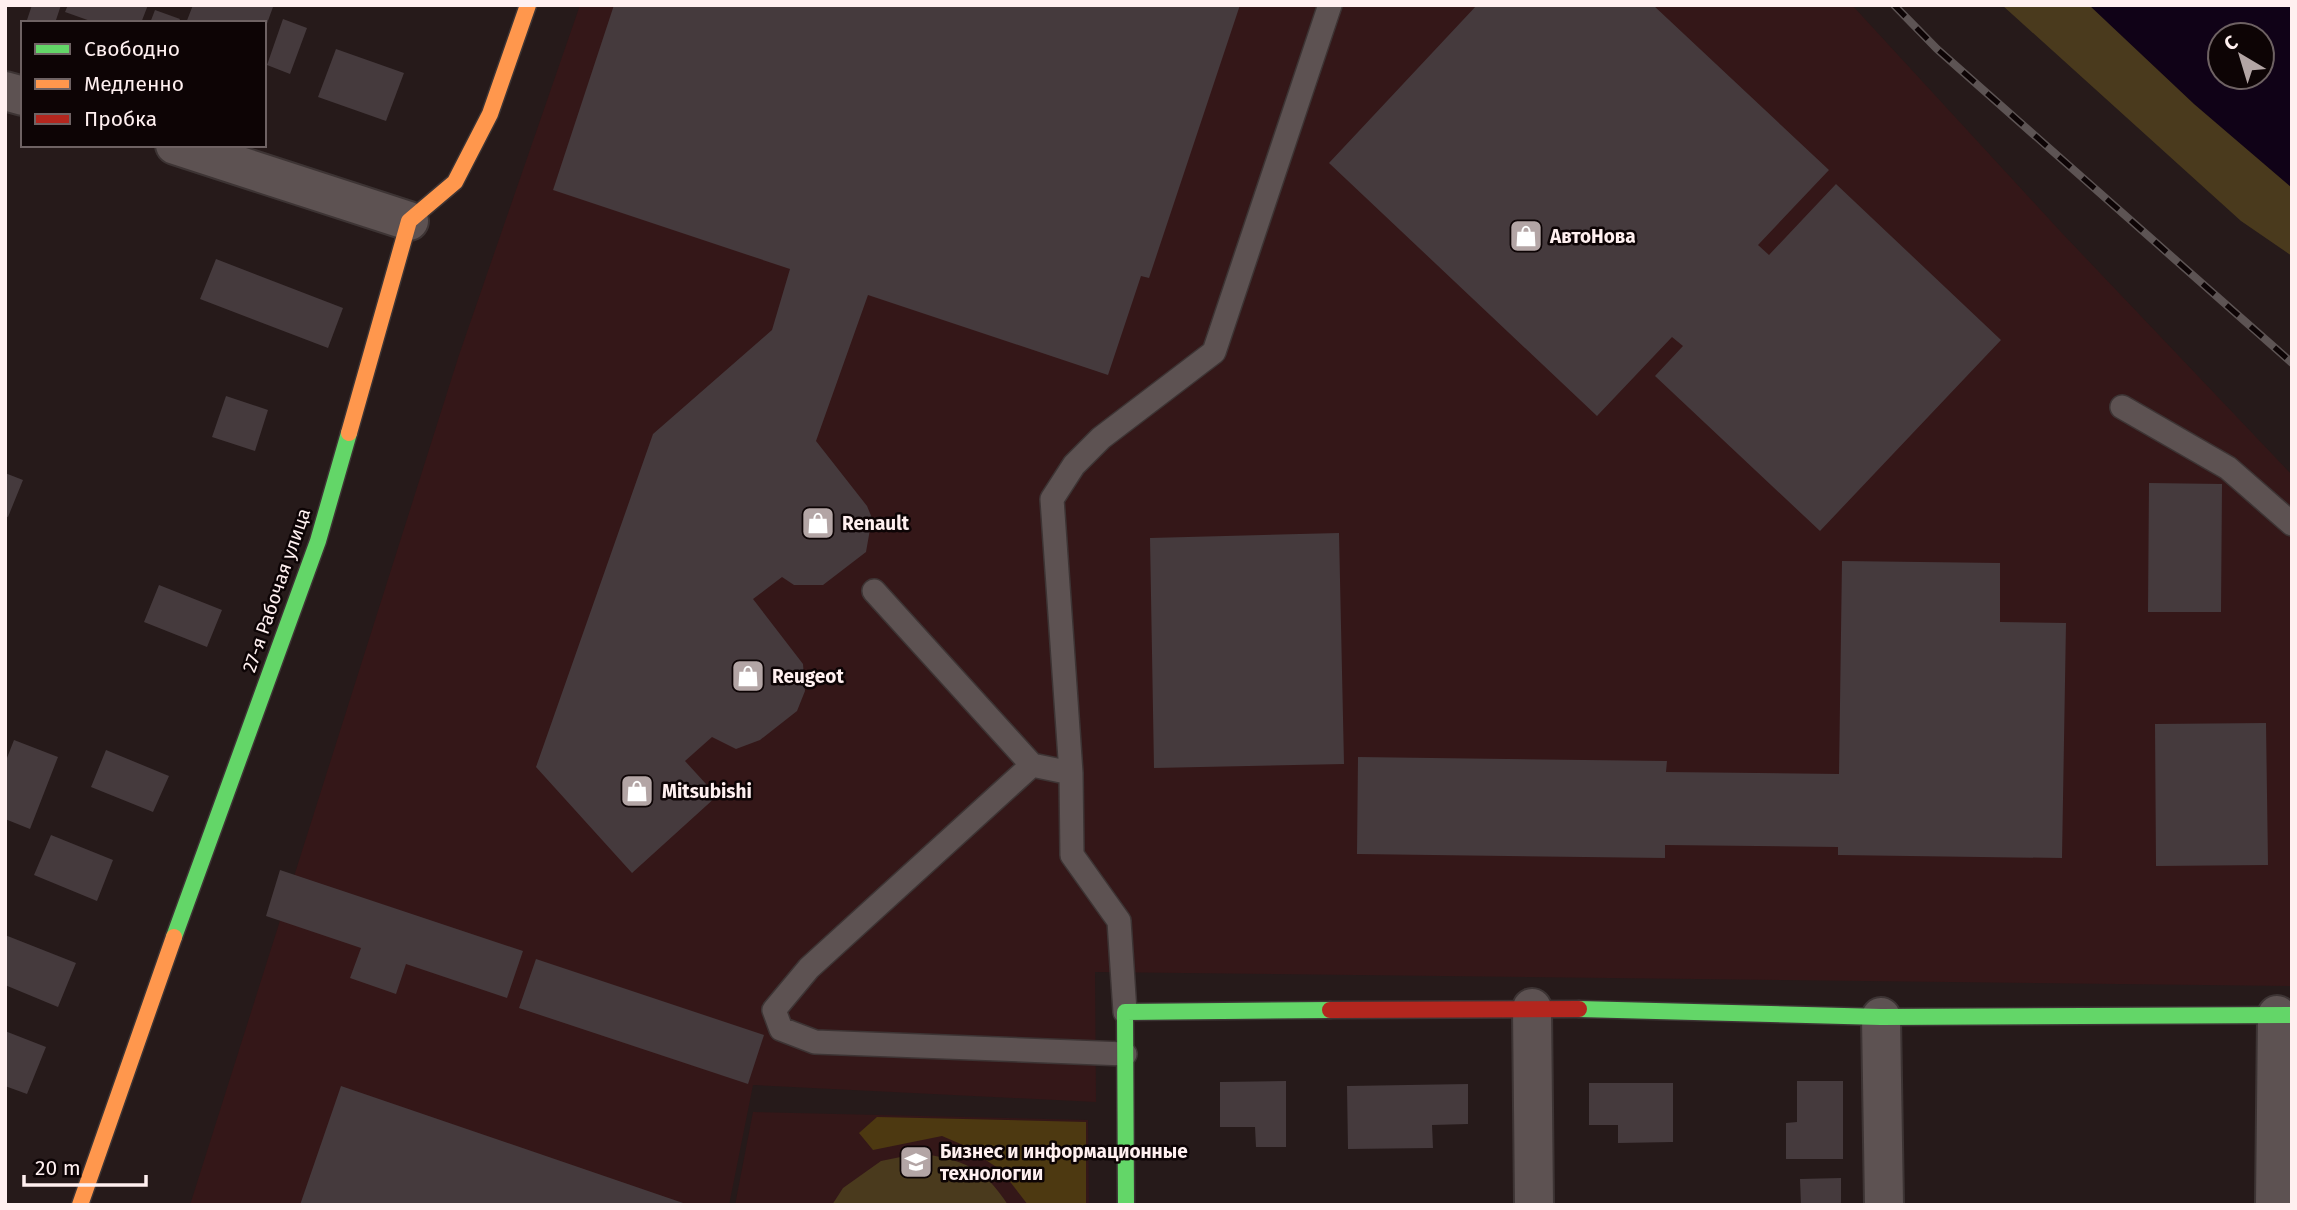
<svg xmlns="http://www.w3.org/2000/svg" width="2297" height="1210" viewBox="0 0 2297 1210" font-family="'Fira Sans',sans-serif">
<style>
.built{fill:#341718}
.green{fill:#4a3a1d;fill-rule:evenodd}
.forest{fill:#4d3911}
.water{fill:#100217;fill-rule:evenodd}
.building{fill:#453a3d}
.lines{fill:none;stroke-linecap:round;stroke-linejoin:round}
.lane-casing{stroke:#3d3434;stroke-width:26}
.street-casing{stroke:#3d3434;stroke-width:42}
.fast-casing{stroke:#3d3434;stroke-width:19}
.slow-casing{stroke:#3d3434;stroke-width:19}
.jam-casing{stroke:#3d3434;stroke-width:19}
.lane{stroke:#5d5252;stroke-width:23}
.street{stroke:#5d5252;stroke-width:38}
.fast{stroke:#63d668;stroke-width:16}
.slow{stroke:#ff974d;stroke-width:16}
.jam{stroke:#b3261e;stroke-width:16}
.rail-casing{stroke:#5d5454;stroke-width:8}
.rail{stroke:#0d0405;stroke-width:5;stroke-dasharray:16;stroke-linecap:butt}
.labels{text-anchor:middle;stroke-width:5;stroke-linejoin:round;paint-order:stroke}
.poi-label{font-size:19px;font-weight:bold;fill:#fff0f0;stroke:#0d0405;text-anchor:start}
.street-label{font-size:19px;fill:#fff0f0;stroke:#0d0405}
</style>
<rect width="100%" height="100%" fill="#261a1a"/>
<!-- built -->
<path class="built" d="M580 5H1852L2060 231 2292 475V986L1095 972 1096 1102 753 1085 729 1205H190L459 355Z
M753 1112 1088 1120 1089 1205H735Z"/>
<!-- green -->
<path class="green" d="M2002 5H2292V256L2241 221ZM2220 35H2262V77H2220Z
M920 1153C964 1161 983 1166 1008 1205H832L843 1188 881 1161Z"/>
<!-- forest -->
<path class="forest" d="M877 1117 1086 1122V1205H1028L1001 1170 963 1145 942 1136 873 1150 859 1133Z"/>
<!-- water -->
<path class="water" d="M2089 5H2292V188L2194 104ZM2220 35H2262V77H2220Z"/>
<!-- building -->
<path class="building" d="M32 5H61L55 23H26Z
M68 5H148L141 23H96L65 12Z
M193 5H268L273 7 265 29 264 23H186Z
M614 5H1240L1149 278 1141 276 1108 375 868 295 816 441 867 506 872 518 866 552 823 585H794L782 577 753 599 803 664 805 691 797 711 760 740 736 749 712 737 685 761 717 796 632 873 536 767 653 434 772 330 790 269 553 190Z
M1477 5H1653L1829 170 1758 245 1769 255 1836 184 2001 340 1820 531 1655 376 1683 346 1672 337 1597 416 1329 163Z
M155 10 180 19 178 23H150Z
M283 19 307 28 290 74 267 65Z
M336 49 404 73 386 121 318 97Z
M216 259 343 308 328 348 200 299Z
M226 396 268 410 255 451 212 437Z
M5 473 23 480 8 517 5 516Z
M2149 483 2222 484 2221 612H2148Z
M1339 533 1344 764 1154 768 1150 538Z
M1842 561 2000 563V622L2066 623 2062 858 1838 855V847L1665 845V858L1357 854 1358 757 1667 761 1666 772 1839 774Z
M159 585 222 610 207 647 144 622Z
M2266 723 2268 865 2156 866 2155 724Z
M14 740 58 757 30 829 5 819V763Z
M106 750 169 776 153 812 91 787Z
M51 835 113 860 97 901 34 875Z
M280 870 523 951 507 998 406 964 396 994 350 978 361 948 266 916Z
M5 935 76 963 58 1007 5 985Z
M536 959 764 1035 748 1084 519 1008Z
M5 1031 46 1047 27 1094 5 1086Z
M1286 1081V1147H1256L1255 1127H1220V1082Z
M1797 1081H1843V1159H1786V1123L1797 1122Z
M1589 1083H1673V1142L1618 1143V1125H1589Z
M1468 1084V1124L1432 1125 1433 1148 1348 1149 1347 1086Z
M341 1086 686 1204V1205H300Z
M1841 1178V1205H1801L1800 1179Z"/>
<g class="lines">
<defs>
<path id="lane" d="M2122 407 2228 468 2292 524
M874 591 1032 765 1071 773
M1032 765 809 968 774 1010 781 1029 815 1042 1125 1054
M1125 1012 1119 921 1072 855 1071 773 1052 499 1074 465 1101 438 1214 352 1330 5"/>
<path id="street" d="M5 91 23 96
M175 145 409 221
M1532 1008 1534 1205
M1881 1017 1884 1205
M2275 1205 2277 1015"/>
<path id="fast" d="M174 937 318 541 349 433
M1579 1009 1881 1017 2292 1015
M1126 1205 1125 1012 1330 1010"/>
<path id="slow" d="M349 433 409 221 455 182 490 114 528 5
M80 1205 174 937"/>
<path id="jam" d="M1330 1010 1579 1009"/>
</defs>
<!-- lane casing -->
<use href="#lane" class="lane-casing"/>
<!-- street casing -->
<use href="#street" class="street-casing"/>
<!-- fast casing -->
<use href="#fast" class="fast-casing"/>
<!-- slow casing -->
<use href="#slow" class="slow-casing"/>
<!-- jam casing -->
<use href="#jam" class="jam-casing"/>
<!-- lane -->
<use href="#lane" class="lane"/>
<!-- street -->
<use href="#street" class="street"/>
<!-- fast -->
<use href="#fast" class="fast"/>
<!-- slow -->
<use href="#slow" class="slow"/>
<!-- jam -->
<use href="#jam" class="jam"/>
<defs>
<path id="rail" d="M1894 5 1937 49 2292 363"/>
</defs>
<!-- rail casing -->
<use href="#rail" class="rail-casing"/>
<!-- rail -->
<use href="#rail" class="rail"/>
</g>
<!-- icons -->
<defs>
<symbol id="shop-square" viewBox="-11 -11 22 22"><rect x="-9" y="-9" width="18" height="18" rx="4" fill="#b3a5a5" stroke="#0d0405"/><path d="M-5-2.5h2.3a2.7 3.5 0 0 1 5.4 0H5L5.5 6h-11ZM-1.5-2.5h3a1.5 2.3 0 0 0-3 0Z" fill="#fff"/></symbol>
<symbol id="school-square" viewBox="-11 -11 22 22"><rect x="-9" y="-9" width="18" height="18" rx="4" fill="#b3a5a5" stroke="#0d0405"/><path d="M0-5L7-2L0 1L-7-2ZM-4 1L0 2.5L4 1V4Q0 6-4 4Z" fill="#fff"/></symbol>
</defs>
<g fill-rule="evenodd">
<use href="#shop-square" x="1507" y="217" width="38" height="38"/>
<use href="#shop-square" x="799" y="504" width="38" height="38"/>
<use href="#shop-square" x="729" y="657" width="38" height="38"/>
<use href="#shop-square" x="618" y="772" width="38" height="38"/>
<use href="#school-square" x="897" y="1143" width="38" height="38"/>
</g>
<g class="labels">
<!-- poi labels -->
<g class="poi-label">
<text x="1550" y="243">АвтоНова</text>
<text x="842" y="530">Renault</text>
<text x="772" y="683">Reugeot</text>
<text x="662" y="798">Mitsubishi</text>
<text x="940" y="1158">Бизнес и информационные<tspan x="940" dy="22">технологии</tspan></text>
</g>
<!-- street labels -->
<g class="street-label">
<text transform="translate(276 590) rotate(-71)" y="7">27-я Рабочая улица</text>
</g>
</g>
<!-- border -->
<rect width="2297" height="1210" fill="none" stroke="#fff0f0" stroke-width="14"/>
<!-- legend -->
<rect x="21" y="21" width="245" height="126" fill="#0d0405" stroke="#6e6263" stroke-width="2"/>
<rect x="35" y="44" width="35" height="10" fill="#63d668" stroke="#6e6263" stroke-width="2"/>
<text x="84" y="56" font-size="21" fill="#fff0f0">Свободно</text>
<rect x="35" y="79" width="35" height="10" fill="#ff974d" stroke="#6e6263" stroke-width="2"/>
<text x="84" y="91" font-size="21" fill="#fff0f0">Медленно</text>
<rect x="35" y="114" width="35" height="10" fill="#b3261e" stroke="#6e6263" stroke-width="2"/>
<text x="84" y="126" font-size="21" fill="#fff0f0">Пробка</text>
<!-- north arrow -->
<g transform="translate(2241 56) rotate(322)"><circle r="33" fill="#0d0405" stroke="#6e6263" stroke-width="2"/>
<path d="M0-5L12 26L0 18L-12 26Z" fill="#b3a5a5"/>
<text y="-10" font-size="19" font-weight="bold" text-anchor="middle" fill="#fff0f0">С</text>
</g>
<!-- scale -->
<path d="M24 1175v10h122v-10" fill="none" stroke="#fff0f0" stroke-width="3.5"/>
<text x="35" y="1175" font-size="21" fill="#fff0f0" stroke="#0d0405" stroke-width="5" paint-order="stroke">20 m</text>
</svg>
